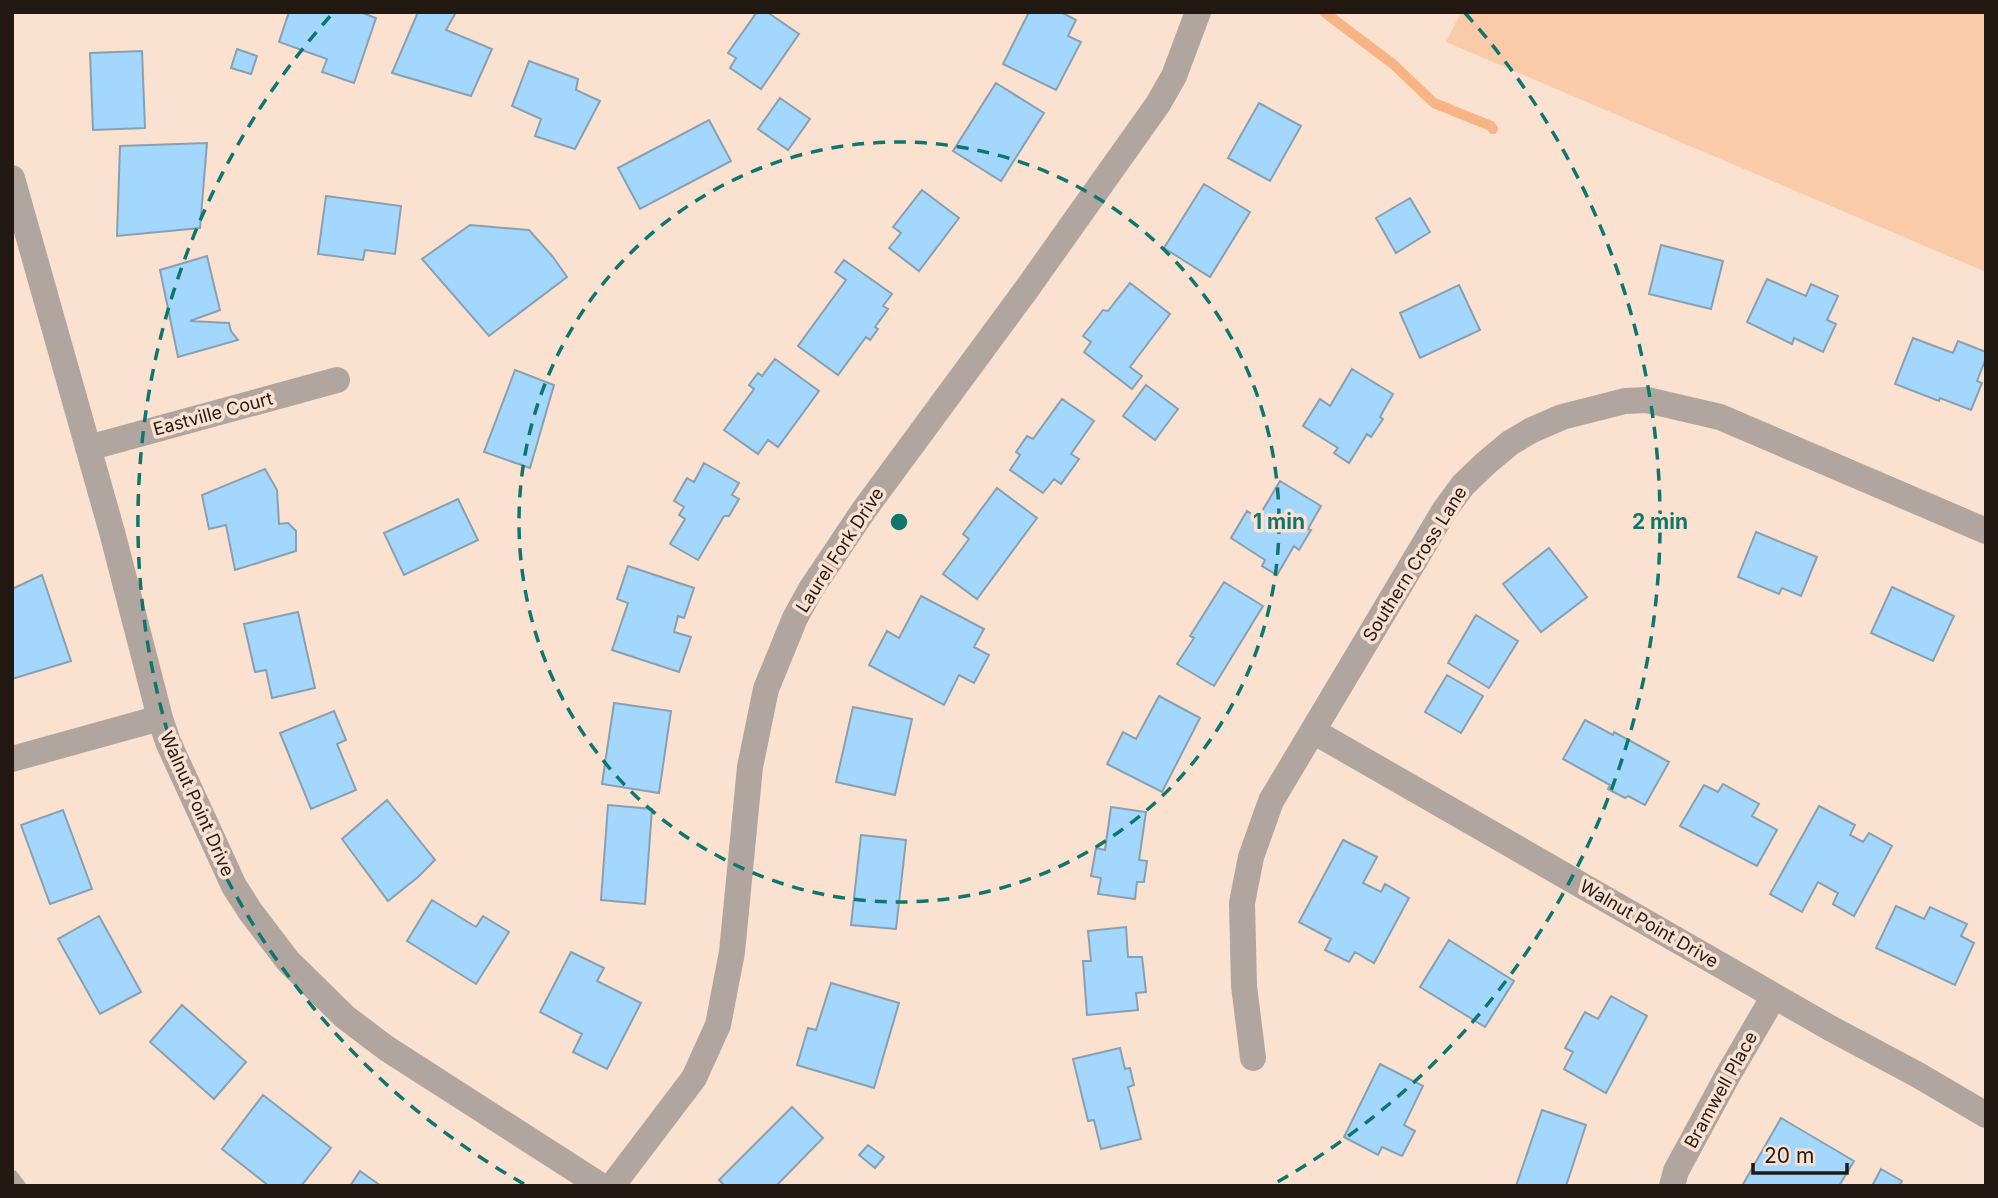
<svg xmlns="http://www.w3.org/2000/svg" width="1998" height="1198" viewBox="0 0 1998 1198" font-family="Inter,sans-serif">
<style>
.green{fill:#facaa9}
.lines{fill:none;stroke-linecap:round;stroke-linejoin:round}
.stream{stroke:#f8b485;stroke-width:10}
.building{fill:#a3d7fd;stroke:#89a0b1;stroke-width:2}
.lane{stroke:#b1a69f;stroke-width:14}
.street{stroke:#b1a69f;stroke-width:26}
.ring{fill:none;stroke:#0f766e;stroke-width:3.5;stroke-dasharray:12 9}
.labels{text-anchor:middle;stroke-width:7;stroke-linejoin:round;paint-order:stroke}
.street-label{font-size:18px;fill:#221913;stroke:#fbe1d0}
.centre{fill:#0f766e;stroke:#fbe1d0;stroke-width:3.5}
.ring-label{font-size:21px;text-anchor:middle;font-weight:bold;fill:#0f766e;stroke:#fbe1d0;stroke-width:7;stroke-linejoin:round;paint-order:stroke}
</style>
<rect width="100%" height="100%" fill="#fbe1d0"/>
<!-- green -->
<path class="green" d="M1461 12H1986V272L1446 42Z"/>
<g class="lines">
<!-- stream -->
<path class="stream" d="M1324 12 1393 64 1434 103 1491 126 1493 129"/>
</g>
<!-- building -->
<path class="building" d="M289 12H360L376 18 354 83 322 72 327 59 279 42Z
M418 12H453L455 14 446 30 492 49 471 96 392 73Z
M757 12H767L799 34 761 89 730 68 736 58 728 53Z
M1029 12H1061L1076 20 1068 36 1081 42 1056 90 1003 64Z
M237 49 257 56 251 74 231 68Z
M142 51 145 128 93 130 90 53Z
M529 61 578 79 576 90 600 101 575 149 535 136 541 119 512 106Z
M996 83 1044 113 1001 181 953 151Z
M780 98 810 119 788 150 758 129Z
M1259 103 1301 126 1270 181 1228 158Z
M709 120 731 161 640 209 618 168Z
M207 143 200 228 117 236 120 146Z
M1204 184 1250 212 1210 277 1164 248Z
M922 190 959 218 919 271 889 248 901 233 893 227Z
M326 196 401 206 395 254 365 250 363 260 318 254Z
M1410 198 1430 232 1396 253 1376 218Z
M470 225 529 230 553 257 567 277 489 336 422 259Z
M1661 245 1723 261 1711 309 1649 294Z
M207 256 220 310 190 321 229 323 231 331 238 340 178 357 160 270Z
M844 260 892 294 883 306 888 309 875 327 878 329 870 340 866 337 838 375 798 346 846 280 835 272Z
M1767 279 1806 296 1811 284 1838 296 1827 320 1836 324 1823 352 1794 338 1792 344 1747 322Z
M1130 283 1170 314 1130 367 1142 376 1132 389 1084 352 1091 342 1083 336 1103 310 1108 311Z
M1459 285 1480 330 1420 358 1400 313Z
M1913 338 1953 353 1958 341 1986 352V358L1977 381 1982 383 1971 410 1940 398 1939 401 1895 384Z
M775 359 819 391 778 447 768 440 758 454 724 430 754 389 749 385 758 373 762 376Z
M1352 369 1393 394 1380 417 1383 419 1371 437 1367 434 1349 463 1334 453 1338 448 1303 426 1320 399 1330 406Z
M515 370 554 385 530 468 484 452Z
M1146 385 1178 409 1155 440 1123 416Z
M1062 399 1094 421 1071 454 1079 459 1061 484 1054 479 1043 493 1010 470 1020 455 1016 452 1027 436 1033 439Z
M704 463 739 483 732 495 739 499 729 516H724L698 560 670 544 685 519 679 515 684 507 674 501 687 478 694 482Z
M265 469 277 490 279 524 288 523 296 531V551L235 570 226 525 209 529 202 495Z
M1280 481 1321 506 1308 529 1311 530 1299 550 1294 546 1277 575 1262 566 1265 560 1231 538 1247 511 1258 518Z
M997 488 1037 518 977 599 943 574 969 539 963 534Z
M458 499 478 540 404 575 384 533Z
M1756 532 1817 557 1801 596 1782 588 1779 594 1738 577Z
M1549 548 1587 597 1541 632 1503 584Z
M628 566 694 588 684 618 678 616 674 632 691 637 679 672 612 650 628 603 617 599Z
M42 575 71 661 12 679V589Z
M1224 582 1263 606 1214 686 1177 664 1194 638 1190 636Z
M1892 587 1954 616 1933 661 1871 633Z
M921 596 984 629 974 647 989 655 974 683 959 675 944 705 869 665 887 631 899 638Z
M298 612 315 688 272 698 266 670 255 672 244 624Z
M1476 615 1518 641 1489 688 1448 663Z
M1447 675 1483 696 1461 733 1425 712Z
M1159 696 1200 718 1162 792 1107 764 1123 732 1136 739Z
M614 703 671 711 659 793 602 784Z
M853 707 912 719 895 795 836 782Z
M334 711 346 740 337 744 356 790 311 809 280 733Z
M1585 720 1613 735 1614 732 1669 762 1645 805 1628 796 1625 798 1608 789 1610 785 1563 759Z
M1723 784 1759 804 1752 816 1777 830 1757 866 1680 826 1704 785 1718 792Z
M387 800 435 860 418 877 388 901 342 839Z
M608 805 652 809 645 904 601 900Z
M1819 806 1855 825 1850 835 1863 842 1869 833 1892 846 1854 916 1833 904 1838 893 1818 882 1802 912 1770 894Z
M1111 807 1146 812 1139 860 1147 861 1144 882H1137L1135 899 1098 894 1101 878 1091 876 1096 848 1105 850Z
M63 810 92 889 50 904 21 825Z
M861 835 906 840 896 929 851 925Z
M1343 840 1377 857 1363 883 1381 892 1385 884 1409 898 1374 963 1355 952 1349 962 1325 950 1331 939 1299 922Z
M432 900 476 927 483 916 509 932 476 984 407 941Z
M1896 906 1924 919 1930 907 1967 924 1961 936 1974 943 1955 985 1876 948Z
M99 916 141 992 100 1014 58 939Z
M1126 927 1128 957H1142L1146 992 1136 993 1138 1010 1087 1015 1083 961H1091L1088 931Z
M1449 940 1514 981 1485 1027 1420 987Z
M571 952 604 968 597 981 641 1003 607 1069 573 1052 582 1034 540 1012Z
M831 983 899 1003 874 1088 797 1065 808 1028 816 1030Z
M1611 996 1647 1016 1606 1093 1564 1069 1573 1052 1565 1048 1585 1012 1598 1019Z
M182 1005 246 1062 214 1099 150 1042Z
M1120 1048 1125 1069 1130 1068 1134 1085 1128 1087 1141 1139 1101 1149 1094 1120 1088 1121 1073 1059Z
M1380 1064 1423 1086 1404 1125 1415 1131 1402 1156 1382 1147 1378 1155 1344 1137Z
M263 1095 331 1148 301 1186H269L222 1149Z
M792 1107 823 1138 776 1186H725L719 1180Z
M1542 1110 1586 1125 1566 1186H1516Z
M1781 1118 1854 1161 1839 1186H1742Z
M868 1145 884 1157 875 1168 859 1155Z
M1881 1169 1902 1181 1899 1186H1872Z
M360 1171 381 1186H350Z"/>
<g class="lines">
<!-- lane -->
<path class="lane" d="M12 1177 19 1186"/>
<!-- street -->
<path class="street" d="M12 178 112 532 160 718 168 742 234 886 250 911 288 961 345 1017 386 1048 601 1186
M88 448 337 380
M1313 731 1830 1028 1918 1075 1986 1115
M12 759 160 718
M1253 1058 1244 986 1242 903 1251 857 1271 801 1444 511 1463 485 1486 463 1510 443 1532 430 1562 417 1625 401 1647 400 1720 417 1986 531
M612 1186 694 1078 718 1025 732 952 750 767 766 689 795 618 811 589 864 510 1026 290 1158 104 1174 76 1198 12
M1672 1186 1676 1171 1728 1075 1774 996"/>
</g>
<!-- distance rings -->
<g class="ring">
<circle cx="899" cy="522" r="380"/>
<path d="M524 1184A761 761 0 0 1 333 13M1465 13A761 761 0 0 1 1274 1184"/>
</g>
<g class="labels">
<!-- street labels -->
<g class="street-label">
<text transform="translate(213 414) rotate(-15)" y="6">Eastville Court</text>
<text transform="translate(840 550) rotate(-57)" y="6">Laurel Fork Drive</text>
<text transform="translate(1415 564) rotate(-58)" y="6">Southern Cross Lane</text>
<text transform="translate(197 804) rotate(66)" y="6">Walnut Point Drive</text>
<text transform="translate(1649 924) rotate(30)" y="6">Walnut Point Drive</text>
<text transform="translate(1721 1090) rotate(-61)" y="6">Bramwell Place</text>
</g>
</g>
<circle cx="899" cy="522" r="10" class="centre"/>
<g class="ring-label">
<text x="1279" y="529">1 min</text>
<text x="1660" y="529">2 min</text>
</g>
<!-- border -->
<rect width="1998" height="1198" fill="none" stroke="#221913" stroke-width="28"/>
<!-- scale -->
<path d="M1753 1163v10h94v-10" fill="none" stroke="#221913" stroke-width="3.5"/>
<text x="1764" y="1163" font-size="21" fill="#221913" stroke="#fbe1d0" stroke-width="5" paint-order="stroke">20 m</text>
</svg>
